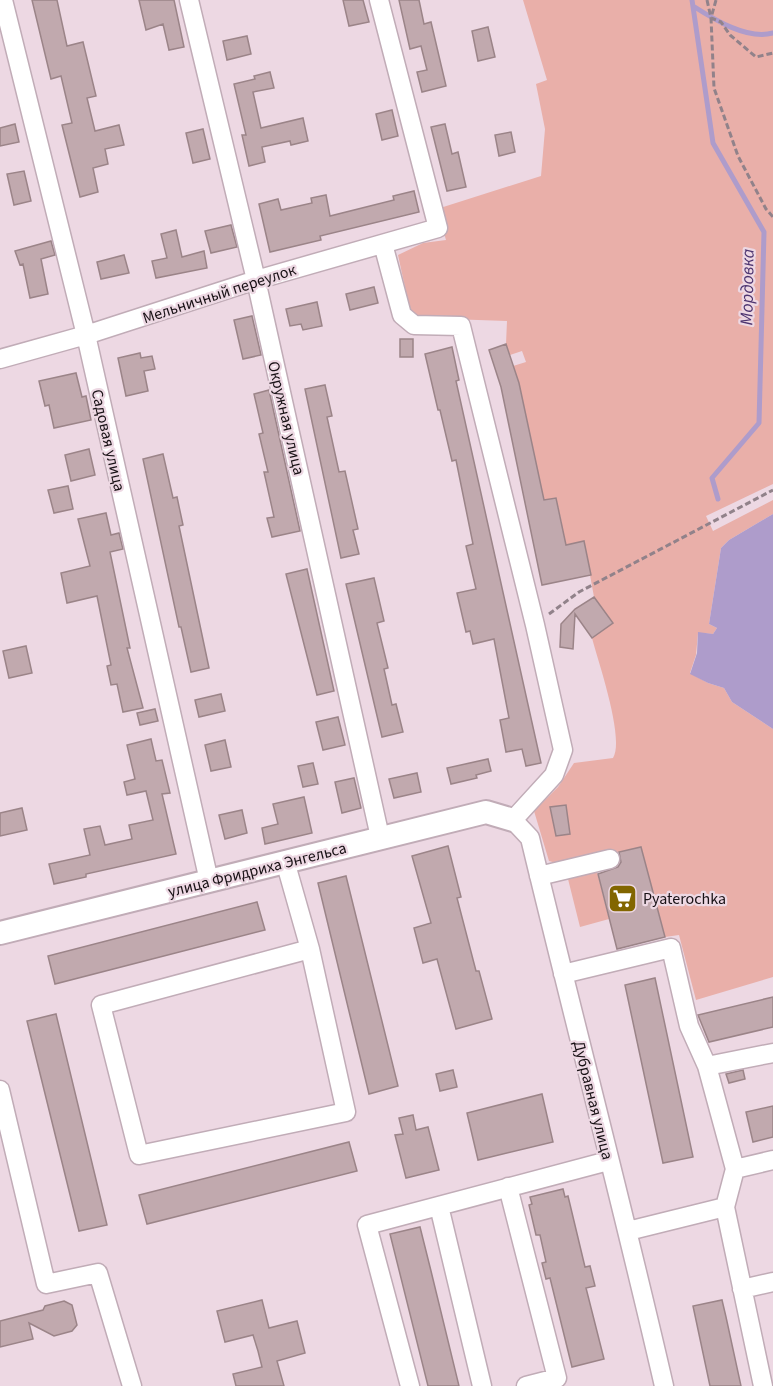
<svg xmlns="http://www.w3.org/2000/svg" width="773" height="1386" viewBox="0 0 773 1386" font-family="'Source Sans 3',sans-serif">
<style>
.green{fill:#e9afa9}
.water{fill:#ae9ccb}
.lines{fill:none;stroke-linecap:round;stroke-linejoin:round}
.stream{stroke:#ae9ccb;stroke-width:5}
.building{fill:#c1a9ae;stroke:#9b8488;stroke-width:1.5}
.minor-casing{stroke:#c1acb7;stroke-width:21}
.major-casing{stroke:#c1acb7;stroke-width:26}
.path{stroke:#91828a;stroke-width:3;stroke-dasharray:6 3;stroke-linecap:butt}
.minor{stroke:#fff;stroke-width:18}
.major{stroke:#fff;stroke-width:22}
.labels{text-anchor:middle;stroke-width:4.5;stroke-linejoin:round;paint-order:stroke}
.street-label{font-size:16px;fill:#181115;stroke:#edd8e3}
.poi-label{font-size:16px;fill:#181115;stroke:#edd8e3;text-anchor:start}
.water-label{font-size:18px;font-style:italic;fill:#4e3570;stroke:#edd8e3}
</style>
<rect width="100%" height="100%" fill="#edd8e3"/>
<!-- green -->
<path class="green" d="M523 0H773V484L706 516 713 531 773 500V514L729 540 721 548 709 624 717 628 713 634 698 633 696 655 690 673 708 683 724 688 732 702 773 729V977L696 1000 679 935 665 937 641 847 563 865 549 861 534 811 558 787 574 763 613 758C625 739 598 661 592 638L612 623 594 597 584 542 560 547 562 524 556 498 544 500 519 383 513 366 526 362 522 351 510 355 506 344 507 321 420 318 410 310 398 255 423 243 446 240 437 209 541 176 545 129 536 84 547 80Z
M597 872 609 919 580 927 568 879Z"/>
<!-- water -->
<path class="water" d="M773 514V729L732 702 724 688 708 683 690 674 697 653 698 632 713 634 717 628 709 624 721 548 729 540Z"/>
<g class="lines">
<!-- stream -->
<path class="stream" d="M692 0 713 143 764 232 759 423 712 478 718 499
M693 6C715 20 747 40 773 33"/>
</g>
<!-- building -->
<path class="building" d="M32 0H57L67 46 83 42 96 96 87 98 95 131 119 125 124 145 105 149 108 164 93 168 98 192 80 197 62 125 72 123 61 76 51 79Z
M139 0H174L184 47 169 50 163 24 146 30Z
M343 0H363L369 22 349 26Z
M399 0H419L424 24 431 22 446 86 422 92 417 72 427 70 421 46 410 49Z
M488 27 495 57 478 61 472 31Z
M247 36 251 54 227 60 223 41Z
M270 72 274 88 253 92 261 128 303 118 308 141 291 145 290 141 262 147 265 162 249 166 242 135H246L234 84 255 79 254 76Z
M392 110 398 136 382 140 376 114Z
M15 124 19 142 0 146V128Z
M445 124 452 154 458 152 466 187 447 191 431 127Z
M203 129 210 159 193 163 186 133Z
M511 132 515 152 499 156 495 135Z
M24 171 31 201 14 205 7 174Z
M414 191 419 212 320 236 321 240 270 252 259 204 278 199 281 210 312 203 311 198 326 195 330 216 394 200 393 196Z
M231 225 237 247 211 253 205 231Z
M176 230 182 257 204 251 207 268 156 278 152 261 167 258 161 234Z
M51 241 55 255 41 259 48 294 30 298 23 264 20 265 15 251Z
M124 255 129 273 101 279 97 262Z
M374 287 378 303 350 310 346 294Z
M317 302 322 326 303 330 301 324 290 326 286 309Z
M252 316 261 355 243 359 234 320Z
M400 339H413V357H400Z
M506 344 519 383 544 500 556 498 566 545 584 541 591 575 542 585 501 387 489 350Z
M452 347 459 380 456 381 541 763 526 766 522 749 506 752 500 720 509 718 494 639 473 644 470 631 466 632 457 593 476 589 466 546 473 544 456 460 452 461 440 410H438L425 354Z
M140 353 141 358 152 356 155 369 144 371 148 391 126 396 118 358Z
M76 373 82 397 86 396 91 420 54 428 49 405 45 406 39 381Z
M325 385 332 416 327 417 339 472 345 471 358 529 353 530 359 554 341 558 305 389Z
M269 390 300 531 272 537 267 518 274 517 264 472H268L259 434 263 433 254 394Z
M89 449 95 475 71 481 65 455Z
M163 454 173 498 177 497 183 525 179 526 209 668 191 672 181 627H179L143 459Z
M68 486 73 509 54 513 48 490Z
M106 513 111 535 119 533 123 549 110 552 130 648H127L143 708 123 712 117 684 111 685 107 666 111 665 97 596 67 603 61 573 90 566 78 519Z
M307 569 334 691 317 695 286 574Z
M374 578 384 621 377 623 388 668 384 669 392 705 396 704 403 732 382 737 346 584Z
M594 597 613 623 592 638 575 614 573 649 560 647 561 624 575 609Z
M26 646 32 673 9 678 3 651Z
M221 694 225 711 199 717 195 700Z
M155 709 158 721 140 725 137 713Z
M338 717 345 745 323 750 316 722Z
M151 739 156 761 162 760 170 793 162 794 176 854 86 874V877L54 884 49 864 90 855 84 829 100 826 105 845 132 839 129 825 153 820 146 791 127 795 124 782 135 779 127 745Z
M225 740 231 767 211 771 205 745Z
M488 759 491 771 476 775 477 778 451 784 447 768Z
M313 763 318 784 303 787 298 766Z
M417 773 421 792 394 798 389 779Z
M354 778 361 808 342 813 335 782Z
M304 797 312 833 265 844 262 828 278 824 273 804Z
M566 805 570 834 556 836 550 807Z
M22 808 27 830 0 836V813Z
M242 810 247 833 225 839 219 815Z
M448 846 461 897 457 898 476 971H479L492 1019 456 1029 437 959 423 963 414 928 431 923 412 856Z
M641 847 665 937 617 949 598 874 618 867 621 862 619 852Z
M346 876 398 1086 369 1094 318 883Z
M257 902 265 930 55 984 48 956Z
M655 978 693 1157 663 1163 625 985Z
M773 997V1027L709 1042 698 1015Z
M56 1014 107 1225 79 1231 27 1021Z
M453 1070 457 1087 440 1091 436 1074Z
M743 1070 745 1079 729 1083 726 1074Z
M542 1094 553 1142 478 1160 467 1113Z
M773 1106V1137L753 1142 746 1112Z
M413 1115 416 1130 428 1127 439 1170 406 1178 395 1135 403 1134 399 1118Z
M349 1142 357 1171 147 1224 139 1195Z
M563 1189 565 1197 568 1196 585 1267 590 1266 595 1286 586 1288 604 1359 572 1367 550 1278 546 1279 542 1263 546 1262 540 1235H536L529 1205 532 1204 530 1197Z
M420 1227 431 1271 459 1386H428L390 1234Z
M262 1300 269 1328 297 1321 305 1353 277 1361 284 1386H236L233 1374 262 1367 258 1351 253 1335 225 1342 217 1311Z
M722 1300 726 1317 741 1386H710L693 1306Z
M64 1301 72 1305 77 1325 72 1331 54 1336 29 1323 33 1339 0 1347V1321L43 1310 45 1306Z"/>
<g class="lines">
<defs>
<path id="minor" d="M3 0 86 335 209 881
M189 0 256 280 380 837
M383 244 402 315 414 325 461 326 535 625 563 750 554 775 513 820 530 838C574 1021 622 1203 664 1386
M0 359 86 335 256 280 438 228 379 0
M285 861 310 949 346 1112 139 1155 101 1005 310 949
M539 876 610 859
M563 974 671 948 689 1026 707 1066
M0 1090 46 1284 98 1273 132 1386
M735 1169 773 1160
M508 1187 557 1378 526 1386
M439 1206 482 1386
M725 1207 735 1169 707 1066 773 1053
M628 1231 725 1207 763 1386
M742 1289 773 1282
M410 1386 367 1225 608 1161"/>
<path id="major" d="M0 933 486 812 513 820"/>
</defs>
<!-- minor casing -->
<use href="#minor" class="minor-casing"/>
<!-- major casing -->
<use href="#major" class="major-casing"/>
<!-- path -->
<path class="path" d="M707 0 711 18 714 88 738 156 766 209 773 217
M716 0 711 18 721 22 730 35 756 57 773 53
M549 614 579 592 773 490"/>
<!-- minor -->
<use href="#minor" class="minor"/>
<!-- major -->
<use href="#major" class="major"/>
</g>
<!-- icons -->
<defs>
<symbol id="supermarket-square" viewBox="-11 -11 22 22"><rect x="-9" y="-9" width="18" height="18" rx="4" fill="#826600" stroke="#edd8e3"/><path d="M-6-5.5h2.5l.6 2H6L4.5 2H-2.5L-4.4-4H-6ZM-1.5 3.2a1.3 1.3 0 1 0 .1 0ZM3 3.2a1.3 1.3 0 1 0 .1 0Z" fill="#fff"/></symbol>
</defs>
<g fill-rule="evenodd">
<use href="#supermarket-square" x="606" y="882" width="33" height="33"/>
</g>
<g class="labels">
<!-- street labels -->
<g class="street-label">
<text transform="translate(219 293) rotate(-18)" y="6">Мельничный переулок</text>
<text transform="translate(287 418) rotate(77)" y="6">Окружная улица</text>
<text transform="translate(109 440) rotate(77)" y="6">Садовая улица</text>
<text transform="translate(257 869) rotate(-14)" y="6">улица Фридриха Энгельса</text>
<text transform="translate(594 1100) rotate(76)" y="6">Дубравная улица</text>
</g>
<!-- poi labels -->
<g class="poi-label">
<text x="643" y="904">Pyaterochka</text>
</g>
<!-- water labels -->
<g class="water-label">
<text transform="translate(747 287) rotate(-89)" y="6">Мордовка</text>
</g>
</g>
</svg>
